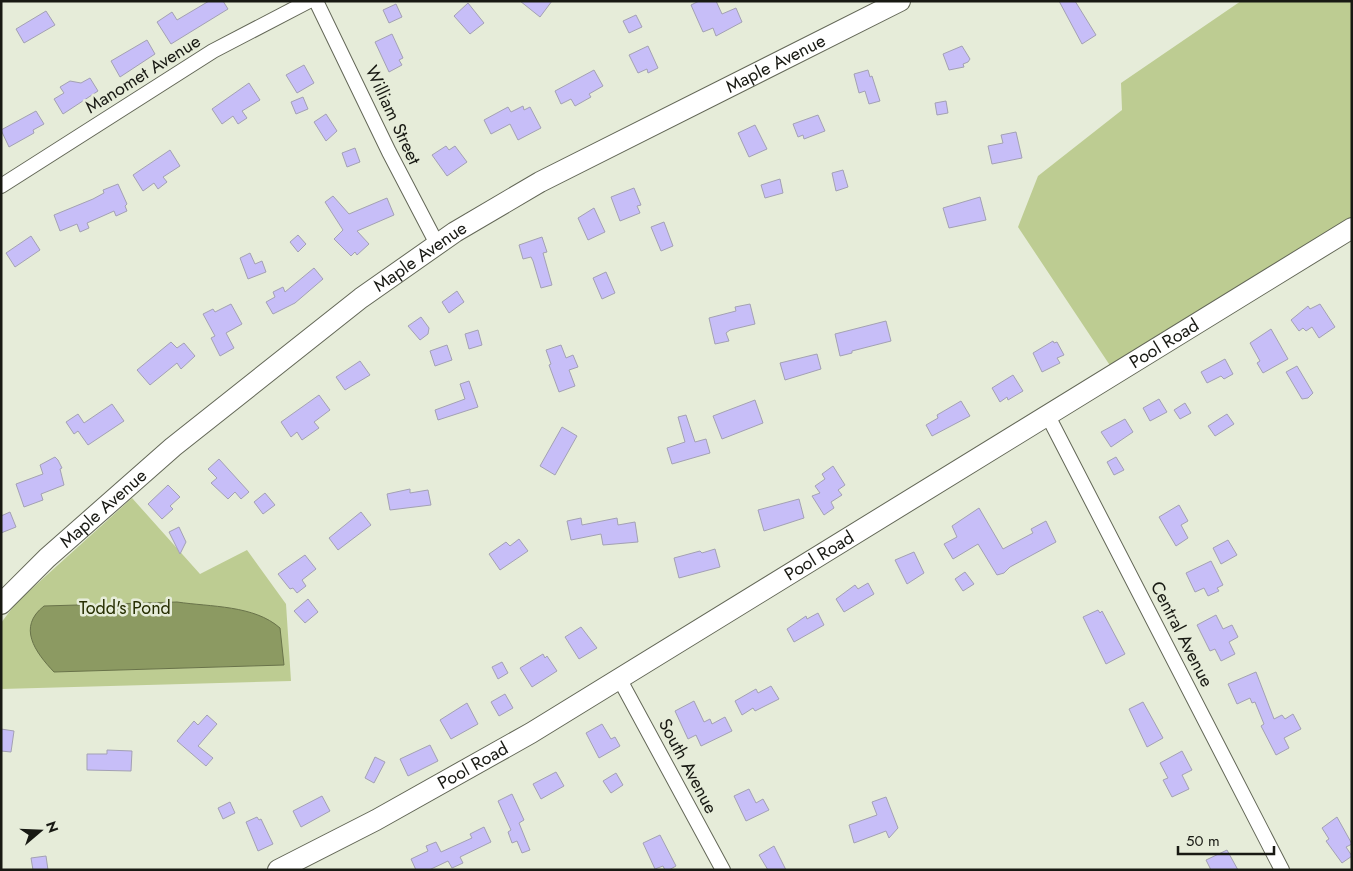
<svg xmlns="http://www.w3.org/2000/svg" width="1353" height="871" viewBox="0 0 1353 871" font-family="Jost,sans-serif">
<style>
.green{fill:#bdcc92}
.water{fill:#8c9a62;stroke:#69734a}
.building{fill:#c7bef8;stroke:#a3a1b3}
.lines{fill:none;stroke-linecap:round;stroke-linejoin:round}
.street-casing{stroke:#636757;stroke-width:16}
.secondary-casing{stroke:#636757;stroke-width:22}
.street{stroke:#fff;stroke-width:14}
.secondary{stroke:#fff;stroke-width:20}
.labels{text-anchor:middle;stroke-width:5;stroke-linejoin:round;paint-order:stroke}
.street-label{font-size:18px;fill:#181913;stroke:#e6ecd9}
.park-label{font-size:18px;fill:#262e01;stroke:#e6ecd9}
</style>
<rect width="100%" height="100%" fill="#e6ecd9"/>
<!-- green -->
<path class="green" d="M1241 1H1352V220L1111 367 1018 227 1038 176 1122 110 1121 83Z
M132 498 200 574 247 550 286 604 291 681 1 689V623L16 603Z"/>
<!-- water -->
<path class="water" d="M177 602C211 607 254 605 280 628L284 665 54 672C35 652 17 627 44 606Z"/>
<!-- building -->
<path class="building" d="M209 1H223L228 9 171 44 157 22 172 12 177 20Z
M520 1H552L540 17Z
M699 1H716L722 14 736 8 742 22 716 36 713 28 703 32 691 5Z
M1059 1H1075L1096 35 1082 44Z
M468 3 484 23 470 34 454 16Z
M396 4 402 17 389 23 383 10Z
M46 11 55 25 24 43 16 29Z
M636 15 642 27 629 33 623 21Z
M392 34 403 58 399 60 402 65 389 72 375 42Z
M147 40 155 54 120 77 111 61Z
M648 46 658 68 648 73 647 69 638 73 629 55Z
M962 46 970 59 968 62 963 64 964 67 949 70 943 54Z
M304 65 314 83 297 93 286 75Z
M594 70 603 86 589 94 591 97 575 106 571 99 561 104 555 91Z
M868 70 870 77 872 76 880 101 869 104 865 91 859 93 854 74Z
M90 78 98 91 63 114 54 99 64 93 60 87 70 81 81 83Z
M249 83 260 100 242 111 247 118 238 124 233 116 222 124 212 109Z
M303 97 308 109 296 114 291 102Z
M946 101 948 113 937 115 935 103Z
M523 106 524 110 530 107 541 128 518 140 510 124 491 134 484 120 508 107 511 112Z
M36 111 44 124 33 130 34 133 9 147 1 130Z
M326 114 337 131 326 141 314 122Z
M818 115 825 131 804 139 803 135 798 137 793 124Z
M755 125 767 149 749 157 738 133Z
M1016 132 1022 158 992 164 988 146 1003 143 1001 135Z
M446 146 449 150 455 146 467 162 447 176 432 155Z
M355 148 360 162 347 167 342 153Z
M170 150 180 166 163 177 167 182 158 189 154 183 143 191 133 175Z
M843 170 848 187 836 191 832 173Z
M780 179 783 193 765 198 761 185Z
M118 184 127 204 125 206 127 211 116 216 114 211 87 223 89 228 80 232 77 224 60 231 54 215 93 199 104 193 103 190Z
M634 188 641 205 637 206 640 213 620 221 611 197Z
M333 196 349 214 387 198 394 215 357 231 369 244 357 255 355 252 351 256 334 239 343 230 325 202Z
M980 197 986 220 949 228 943 208Z
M594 208 605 232 588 240 578 218Z
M664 222 673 246 661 251 651 227Z
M298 235 306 244 298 252 290 242Z
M31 236 40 250 15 267 6 253Z
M542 237 547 252 543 253 552 285 541 288 533 261 531 257 523 259 519 245Z
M250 253 255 264 262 261 266 272 248 279 240 258Z
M314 268 323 279 295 303 273 314 266 302 275 297 273 292 283 287 285 292Z
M606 272 615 293 602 299 593 278Z
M457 291 464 302 449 313 442 302Z
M231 304 242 324 226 333 234 348 220 356 211 338 215 336 203 314 213 309 215 312Z
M750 304 755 324 730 330 726 333 729 341 715 344 709 318 736 311 735 307Z
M1320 304 1335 327 1319 338 1312 327 1306 331 1303 328 1299 331 1291 320 1308 306 1310 309Z
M421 317 429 328 428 334 420 340 408 326Z
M886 321 891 341 852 351V353L840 356 835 334Z
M1271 329 1288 359 1263 373 1257 363 1260 361 1250 343Z
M478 330 482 345 469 349 465 334Z
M1053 341 1054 343 1057 342 1064 355 1057 358 1060 363 1042 372 1033 353Z
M171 342 177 348 184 343 195 356 181 369 177 363 150 385 137 370Z
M447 345 452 360 435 366 430 351Z
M561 345 566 358 573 355 578 367 569 370 575 386 559 392 549 365 551 364 546 350Z
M817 354 821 369 785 380 780 363Z
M1225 359 1233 374 1224 379 1221 376 1207 383 1201 372Z
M360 361 370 375 345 390 336 377Z
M1297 366 1313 393 1308 398 1302 399 1286 372Z
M1013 375 1023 391 1008 400 1007 397 1000 402 992 388Z
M469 381 478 407 438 420 435 410 465 399 460 384Z
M319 395 330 410 314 422 319 428 302 440 297 432 291 437 281 422Z
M1159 399 1167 412 1150 421 1143 408Z
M755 400 763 423 722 439 713 416Z
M961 401 970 416 932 436 926 425 938 418 937 415Z
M1185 403 1191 413 1180 419 1174 410Z
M112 404 124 421 88 445 78 431 74 434 66 422 78 414 84 423Z
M1227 414 1234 424 1215 436 1208 426Z
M686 415 695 442 706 439 710 453 672 464 667 448 685 442 678 417Z
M1125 419 1133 432 1111 447 1101 432Z
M562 427 577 436 555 475 540 466Z
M55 457 58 460 62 468 60 469 64 485 41 494 43 500 24 507 16 484 43 474 40 465Z
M1116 457 1124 470 1114 475 1107 462Z
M219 459 249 492 241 499 235 492 228 499 211 483 217 478 208 469Z
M833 466 845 485 838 490 842 495 831 502 834 508 824 515 812 496 820 493 815 486 825 479 822 474Z
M168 485 180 497 170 506 173 509 162 519 148 504Z
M410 489V493L428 490 431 505 390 510 387 494Z
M265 493 275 505 263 514 254 502Z
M799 499 804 518 764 531 758 510Z
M1179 505 1188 521 1181 525 1188 538 1176 546 1159 517Z
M979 508 1003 549 1033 533 1031 529 1046 521 1056 542 1010 567 1004 573 997 575 978 544 953 559 944 544 957 537 952 526Z
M10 512 16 527 1 533V516Z
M361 512 371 525 338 550 329 538Z
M581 518 582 525 617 518 618 525 635 522 638 542 603 545 601 534 571 540 567 521Z
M179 527 186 542 180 554 169 532Z
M519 539 528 551 500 570 489 554 506 542 510 546Z
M1228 540 1237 555 1221 564 1213 548Z
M715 549 720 567 679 578 674 558 700 551 702 553Z
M914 552 924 573 907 584 895 560Z
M305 555 316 569 302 580 306 586 297 593 293 588 290 589 278 574Z
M1211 561 1223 585 1217 588 1219 591 1208 596 1204 588 1195 592 1186 573Z
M965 572 974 584 963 591 955 579Z
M868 583 874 594 844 612 836 599 855 585 858 589Z
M308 599 318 612 305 623 294 611Z
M1098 610 1100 613 1102 611 1125 654 1106 664 1083 617Z
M818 613 824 625 794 642 787 629 806 616 807 619Z
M1216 615 1223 629 1232 625 1238 637 1229 642 1235 654 1221 661 1215 649 1210 651 1197 625Z
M581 627 597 648 579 659 565 637Z
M543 654 545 658 547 656 557 671 532 687 520 668Z
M502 662 508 673 498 679 492 667Z
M1256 672 1274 719 1282 715 1285 719 1293 714 1301 729 1284 738 1289 748 1276 755 1261 726 1264 724 1255 702 1252 703 1250 698 1237 704 1228 684Z
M771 686 779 699 755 711 753 708 742 715 735 701 756 689 758 693Z
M505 694 513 708 499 716 491 702Z
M694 701 704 722 710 719 712 724 725 717 732 731 701 746 696 735 688 739 675 711Z
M1143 702 1163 738 1147 747 1129 709Z
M467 703 478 724 451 739 440 720Z
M207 715 217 724 198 746 213 758 206 766 177 741 194 721 198 725Z
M602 724 611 739 615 737 620 746 599 758 586 733Z
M1 729 14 731 11 752 1 751Z
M430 745 438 761 408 776 400 759Z
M107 750 132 751 131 771 87 770V754H107Z
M1182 751 1192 770 1182 775 1189 789 1172 797 1163 780 1168 778 1160 763Z
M375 757 385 762 374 783 365 778Z
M556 772 564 786 541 799 533 784Z
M616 773 623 785 611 793 603 781Z
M749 789 756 803 763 799 769 810 746 821 734 796Z
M512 794 524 820 519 823 530 850 522 853 517 841 512 843 508 832 511 830 498 801Z
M322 796 330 811 301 827 293 811Z
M886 797 898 828 889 838 886 831 854 843 849 825 877 815 872 802Z
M230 802 235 813 223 819 218 808Z
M257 817 259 820 261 819 273 844 258 851 246 822Z
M1337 817 1352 844 1346 847 1352 856 1342 863 1326 841 1329 839 1322 828Z
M484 827 491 842 460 857 463 863 452 868 448 861 429 870H416L411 859 428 851 426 846 436 842 441 852 472 838 470 834Z
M660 835 676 866 669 870H665L663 866 655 869 643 843Z
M774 846 786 870H768L759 855Z
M1227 850 1238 870H1211L1206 860Z
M46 856 48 870H33L31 858Z"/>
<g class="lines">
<defs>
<path id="street" d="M316 1 389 152 437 244
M1 186 213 51 309 1
M1048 416 1282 870
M620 680 723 870"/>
<g id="secondary">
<path id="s1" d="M1 604 47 558 173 447 361 298 455 232 540 182 900 1"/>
<path id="s2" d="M278 870 376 820 531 733 1352 228"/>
</g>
</defs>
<!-- street casing -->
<use href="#street" class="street-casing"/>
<!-- secondary casing -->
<use href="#secondary" class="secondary-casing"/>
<!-- street -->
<use href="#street" class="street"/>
<!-- secondary -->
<use href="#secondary" class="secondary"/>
</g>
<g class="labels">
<!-- street labels -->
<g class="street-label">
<text dy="6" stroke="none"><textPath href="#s1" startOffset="950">Maple Avenue</textPath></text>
<text transform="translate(143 74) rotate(-32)" y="6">Manomet Avenue</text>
<text transform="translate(393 115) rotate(65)" y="6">William Street</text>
<text dy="6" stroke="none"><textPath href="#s1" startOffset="545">Maple Avenue</textPath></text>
<text dy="6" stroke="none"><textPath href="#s2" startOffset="1031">Pool Road</textPath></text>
<text dy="6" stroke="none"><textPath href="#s1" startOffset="140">Maple Avenue</textPath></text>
<text dy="6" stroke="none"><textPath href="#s2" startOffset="626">Pool Road</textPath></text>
<text transform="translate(1182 634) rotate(63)" y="6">Central Avenue</text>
<text dy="6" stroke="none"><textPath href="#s2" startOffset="221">Pool Road</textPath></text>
<text transform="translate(688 766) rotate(62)" y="6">South Avenue</text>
</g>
<!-- park labels -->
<g class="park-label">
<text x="125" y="614">Todd's Pond</text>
</g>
</g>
<!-- border -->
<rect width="1353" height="871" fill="none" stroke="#181913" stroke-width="5"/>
<!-- north arrow -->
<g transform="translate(40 831) rotate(71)" stroke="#e6ecd9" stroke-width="4" paint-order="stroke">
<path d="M0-4L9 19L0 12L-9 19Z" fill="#181913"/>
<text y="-8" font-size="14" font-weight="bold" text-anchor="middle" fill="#181913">N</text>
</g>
<!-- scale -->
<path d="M1178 846v8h96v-8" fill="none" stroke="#181913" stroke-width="2.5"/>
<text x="1186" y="846" font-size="15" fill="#181913" stroke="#e6ecd9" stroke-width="4" paint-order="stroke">50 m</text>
</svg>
